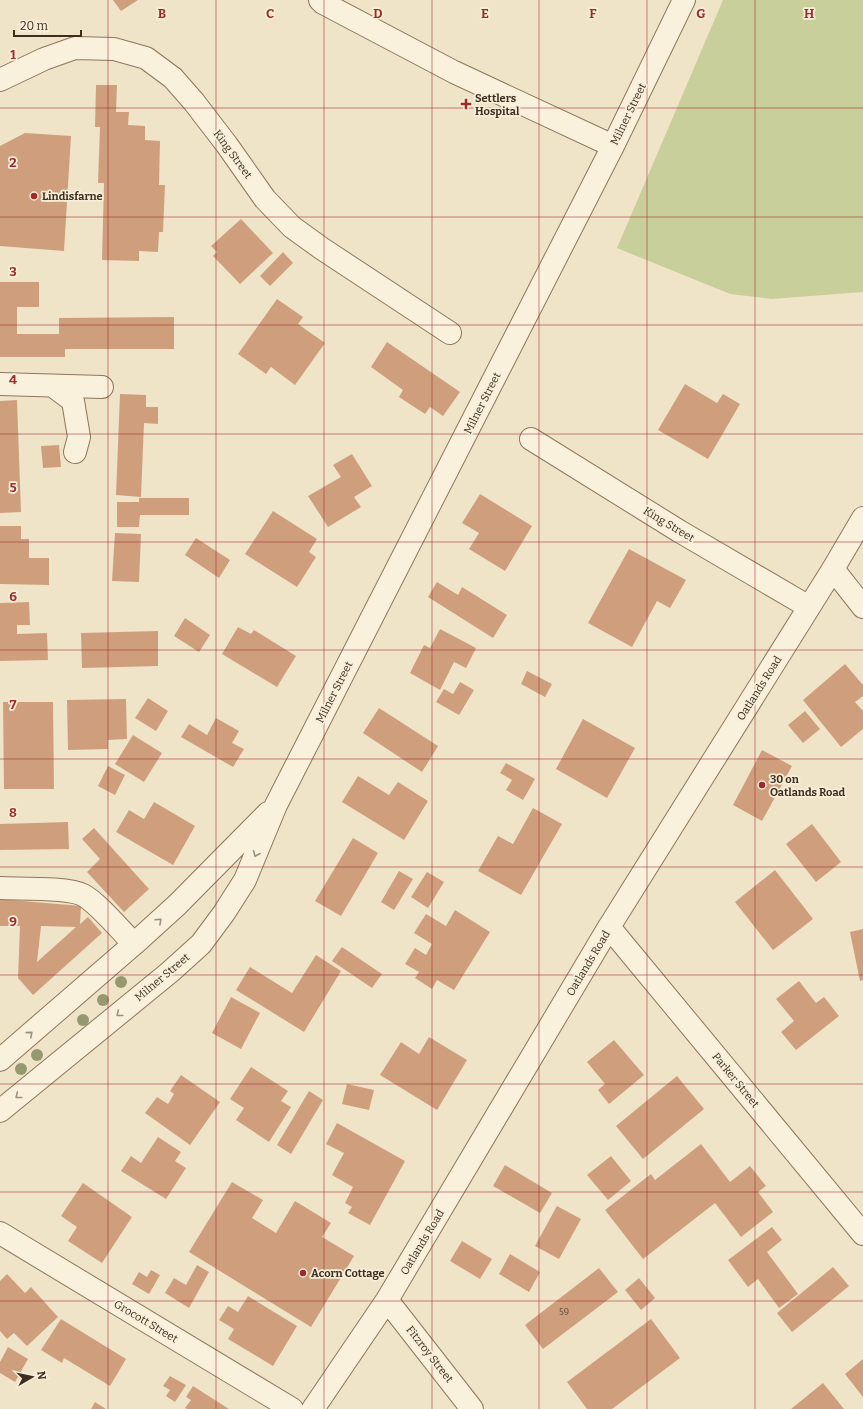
<svg xmlns="http://www.w3.org/2000/svg" width="863" height="1409" viewBox="0 0 863 1409" font-family="Bitter,serif">
<style>
.green{fill:#c9cf9b}
.building{fill:#cf9f7d;fill-rule:evenodd}
.lines{fill:none;stroke-linecap:round;stroke-linejoin:round}
.minor-casing{stroke:#8d765c;stroke-width:24}
.minor{stroke:#faf1dc;stroke-width:22}
.tree{fill:#96986f}
.oneway{stroke:#9c907e}
.grid{fill:none;stroke:#9e2a2b;stroke-width:1;stroke-opacity:0.55}
.poi-dot{fill:#9e2a2b;stroke:#f7eed8;stroke-width:1.5}
.labels{text-anchor:middle;stroke-width:3.5;stroke-linejoin:round;paint-order:stroke}
.number-label{font-size:9px;fill:#624a37}
.poi-label{font-size:11px;font-weight:bold;fill:#3d2e20;stroke:#f7eed8;text-anchor:start}
.street-label{font-size:11px;fill:#3d2e20;stroke:#f7eed8}
.grid-label{font-size:13px;text-anchor:middle;font-weight:bold;fill:#9e2a2b;stroke:#f7eed8;stroke-width:3.5;stroke-linejoin:round;paint-order:stroke}
</style>
<rect width="100%" height="100%" fill="#f0e4c8"/>
<!-- green -->
<path class="green" d="M723 0H863V292L772 299 730 294 617 248Z"/>
<!-- building -->
<path class="building" d="M113 0H138L121 11Z
M96 85H117L116 112H129L128 125 145 126V140L160 141 159 185H165L163 232H159L158 252 139 251V261L102 260 104 183H98L100 127H95Z
M25 133 71 136 64 251 0 246V146Z
M241 219 273 253 240 284 213 256 217 252 211 246Z
M283 252 293 263 270 286 260 276Z
M0 282H39V307H17V334H59V318L174 317V349H65V357H0Z
M277 299 303 317 298 324 325 343 295 385 271 367 266 374 238 354Z
M387 342 460 392 443 416 430 407 425 414 399 397 403 390 371 367Z
M685 384 717 403 723 394 740 404 708 459 658 430Z
M120 394 146 395V407H158V424L144 423 141 497 116 495Z
M17 400 21 512 0 513V401Z
M59 445 61 467 43 468 41 446Z
M352 454 372 486 354 497 361 507 328 527 308 496 341 477 333 465Z
M480 494 532 526 505 571 469 549 479 533 462 523Z
M139 498H189V515H140L139 527H117V502H139Z
M273 511 317 539 309 552 316 557 297 587 245 554Z
M0 526H21V539H29V558H49V585L0 584Z
M115 533 141 534 139 582 112 581Z
M196 538 230 560 219 578 185 555Z
M629 549 686 580 670 608 657 601 632 647 588 623Z
M437 582 458 595 462 587 507 615 493 638 428 597Z
M29 602 30 625H17V634L47 633 48 660 0 661V603Z
M185 618 210 635 199 652 174 636Z
M238 627 251 634 254 630 296 656 277 687 222 654Z
M440 629 476 648 466 668 454 662 440 690 410 673 424 645 430 648Z
M158 631V666L82 668 81 633Z
M845 664 863 685V696L855 702 863 711V729L841 747 803 700Z
M527 671 552 684 545 697 521 684Z
M460 682 474 690 459 715 436 702 444 689 453 694Z
M148 698 168 711 156 731 135 718Z
M126 699 127 739 108 740V749L68 750 67 700Z
M3 702H53L54 789H4Z
M379 708 438 746 422 772 363 733Z
M805 711 820 729 803 743 788 725Z
M216 718 239 731 232 743 244 749 233 767 181 737 189 724 207 735Z
M583 719 635 748 607 798 556 769Z
M133 735 162 753 144 782 115 764Z
M762 750 792 766 762 821 733 805Z
M506 763 535 779 523 800 506 790 512 780 500 773Z
M108 766 125 775 115 795 98 786Z
M358 776 389 795 398 782 428 801 404 840 342 802Z
M154 802 195 826 173 865 116 832 129 810 144 819Z
M533 808 562 824 521 895 478 871 498 836 513 844Z
M68 822 69 849 0 850V824Z
M812 824 841 862 816 882 786 844Z
M94 828 149 889 124 912 87 872 100 859 82 839Z
M353 838 378 853 341 916 315 901Z
M775 870 813 919 773 950 735 902Z
M399 871 413 879 394 910 381 902Z
M427 872 444 882 428 908 411 897Z
M0 899 81 906 80 924 88 917 102 933 33 995 18 978 20 926H0ZM41 926 76 927 37 962Z
M455 910 490 932 454 990 437 980 432 989 415 978 419 972 405 964 415 948 426 955 432 944 414 933 426 914 446 926Z
M863 929V980L860 981 850 932Z
M342 947 382 974 372 988 332 961Z
M316 955 341 971 304 1032 236 990 250 967 292 993Z
M799 981 816 1003 824 997 839 1016 796 1050 781 1032 794 1021 776 999Z
M231 997 260 1013 241 1049 212 1033Z
M429 1037 467 1060 437 1110 380 1075 401 1042 419 1054Z
M614 1040 644 1075 609 1104 598 1090 605 1084 587 1062Z
M251 1067 288 1091 281 1101 291 1107 269 1142 236 1120 244 1108 230 1099Z
M181 1075 220 1102 190 1145 145 1113 157 1097 168 1104 174 1094 170 1091Z
M677 1076 704 1109 643 1159 616 1126Z
M347 1084 374 1090 369 1110 342 1104Z
M309 1091 323 1100 291 1154 277 1145Z
M337 1123 405 1161 370 1225 348 1213 352 1207 345 1203 353 1187 332 1175 344 1153 326 1144Z
M158 1137 181 1152 175 1161 186 1168 166 1199 121 1171 131 1156 141 1163Z
M701 1144 730 1182 750 1166 766 1186 758 1192 773 1212 741 1237 715 1203 643 1259 605 1210 651 1174 655 1180Z
M611 1156 631 1181 608 1200 587 1175Z
M505 1165 552 1193 540 1213 493 1186Z
M232 1182 263 1200 252 1218 276 1233 295 1201 331 1223 322 1237 354 1256 311 1327 189 1252Z
M83 1183 132 1217 102 1263 68 1241 77 1227 61 1216Z
M557 1206 581 1219 559 1259 535 1246Z
M772 1227 782 1240 767 1252 798 1294 779 1308 758 1279 748 1287 728 1260Z
M462 1241 492 1259 480 1279 450 1261Z
M510 1254 540 1272 529 1292 499 1274Z
M197 1265 209 1272 189 1308 165 1293 174 1278 186 1285Z
M833 1267 849 1286 792 1332 777 1313Z
M599 1268 618 1292 543 1349 525 1325Z
M151 1270 160 1275 149 1294 132 1284 139 1272 147 1277Z
M7 1274 25 1293 31 1287 58 1317 27 1346 14 1333 7 1339 0 1331V1281Z
M639 1278 655 1298 641 1310 625 1290Z
M248 1296 297 1326 273 1366 228 1339 234 1329 219 1320 228 1306 238 1312Z
M61 1319 126 1359 110 1386 64 1358 62 1363 41 1350Z
M651 1319 680 1358 612 1409H587L567 1382Z
M8 1347 28 1359 15 1382 0 1373V1362Z
M863 1359V1397L845 1374Z
M170 1376 186 1385 175 1402 166 1396 170 1390 163 1386Z
M823 1383 844 1409H791Z
M193 1386 229 1409H187L185 1408 191 1400 186 1397Z
M95 1402 106 1409H91Z"/>
<g class="lines">
<defs>
<path id="minor" d="M320 0 323 3 454 72 613 146
M0 80 44 59 75 48 114 49 146 58 173 78 194 102 227 145 265 199 292 227 321 248 450 333
M0 384 102 387
M53 386 73 401 79 437 75 452
M531 439 679 531 809 607
M833 569 863 607
M0 888C19 889 68 887 83 895 98 903 121 931 134 944
M609 927 863 1234
M0 1060 134 944 177 905 268 813
M0 1111 170 972 201 944 224 913 245 880 276 805 613 146 684 0
M0 1233 292 1409
M387 1300 472 1409
M313 1409 387 1300 609 927 833 569 863 518"/>
</defs>
<!-- minor casing -->
<use href="#minor" class="minor-casing"/>
<!-- minor -->
<use href="#minor" class="minor"/>
</g>
<!-- trees -->
<g class="tree">
<circle cx="121" cy="982" r="6"/>
<circle cx="103" cy="1000" r="6"/>
<circle cx="83" cy="1020" r="6"/>
<circle cx="37" cy="1055" r="6"/>
<circle cx="21" cy="1069" r="6"/>
</g>
<!-- one-way arrows -->
<defs><path id="oneway-chevron" d="M-2-3.5L2.5 0L-2 3.5" fill="none" stroke-width="1.6" stroke-linecap="round" stroke-linejoin="round"/></defs>
<g class="oneway">
<use href="#oneway-chevron" transform="translate(256 854) rotate(113)"/>
<use href="#oneway-chevron" transform="translate(159 921) rotate(-43)"/>
<use href="#oneway-chevron" transform="translate(119 1014) rotate(141)"/>
<use href="#oneway-chevron" transform="translate(30 1034) rotate(-41)"/>
<use href="#oneway-chevron" transform="translate(18 1096) rotate(141)"/>
</g>
<!-- grid -->
<path class="grid" d="M108 0V1409M216 0V1409M324 0V1409M432 0V1409M539 0V1409M647 0V1409M755 0V1409M0 108H863M0 217H863M0 325H863M0 434H863M0 542H863M0 650H863M0 759H863M0 867H863M0 975H863M0 1084H863M0 1192H863M0 1301H863"/>
<!-- markers -->
<g class="poi-dot">
<path d="M464 98h4v4h4v4h-4v4h-4v-4h-4v-4h4z"/>
<circle cx="34" cy="196" r="4"/>
<circle cx="762" cy="785" r="4"/>
<circle cx="303" cy="1273" r="4"/>
</g>
<g class="labels">
<!-- number labels -->
<g class="number-label">
<text x="564" y="1315">59</text>
</g>
<!-- poi labels -->
<g class="poi-label">
<text x="475" y="102">Settlers<tspan x="475" dy="13">Hospital</tspan></text>
<text x="42" y="200">Lindisfarne</text>
<text x="770" y="783">30 on<tspan x="770" dy="13">Oatlands Road</tspan></text>
<text x="311" y="1277">Acorn Cottage</text>
</g>
<!-- street labels -->
<g class="street-label">
<text transform="translate(628 114) rotate(-64)" y="4">Milner Street</text>
<text transform="translate(233 154) rotate(54)" y="4">King Street</text>
<text transform="translate(482 403) rotate(-63)" y="4">Milner Street</text>
<text transform="translate(669 524) rotate(31)" y="4">King Street</text>
<text transform="translate(759 688) rotate(-58)" y="4">Oatlands Road</text>
<text transform="translate(334 692) rotate(-63)" y="4">Milner Street</text>
<text transform="translate(588 963) rotate(-59)" y="4">Oatlands Road</text>
<text transform="translate(162 977) rotate(-40)" y="4">Milner Street</text>
<text transform="translate(736 1080) rotate(51)" y="4">Parker Street</text>
<text transform="translate(422 1242) rotate(-59)" y="4">Oatlands Road</text>
<text transform="translate(146 1321) rotate(31)" y="4">Grocott Street</text>
<text transform="translate(430 1354) rotate(52)" y="4">Fitzroy Street</text>
</g>
</g>
<g class="grid-label">
<text x="162" y="18">B</text>
<text x="270" y="18">C</text>
<text x="378" y="18">D</text>
<text x="485" y="18">E</text>
<text x="593" y="18">F</text>
<text x="701" y="18">G</text>
<text x="809" y="18">H</text>
<text x="13" y="59">1</text>
<text x="13" y="167">2</text>
<text x="13" y="276">3</text>
<text x="13" y="384">4</text>
<text x="13" y="492">5</text>
<text x="13" y="601">6</text>
<text x="13" y="709">7</text>
<text x="13" y="817">8</text>
<text x="13" y="926">9</text>
</g>
<!-- north arrow -->
<g transform="translate(32 1377) rotate(81)" stroke="#f7eed8" stroke-width="3" paint-order="stroke">
<path d="M0-3L7 15L0 10L-7 15Z" fill="#3d2e20"/>
<text y="-6" font-size="11" font-weight="bold" text-anchor="middle" fill="#3d2e20">N</text>
</g>
<!-- scale -->
<path d="M14 30v6h67v-6" fill="none" stroke="#3d2e20" stroke-width="2"/>
<text x="20" y="30" font-size="12" fill="#3d2e20" stroke="#f7eed8" stroke-width="3" paint-order="stroke">20 m</text>
</svg>
